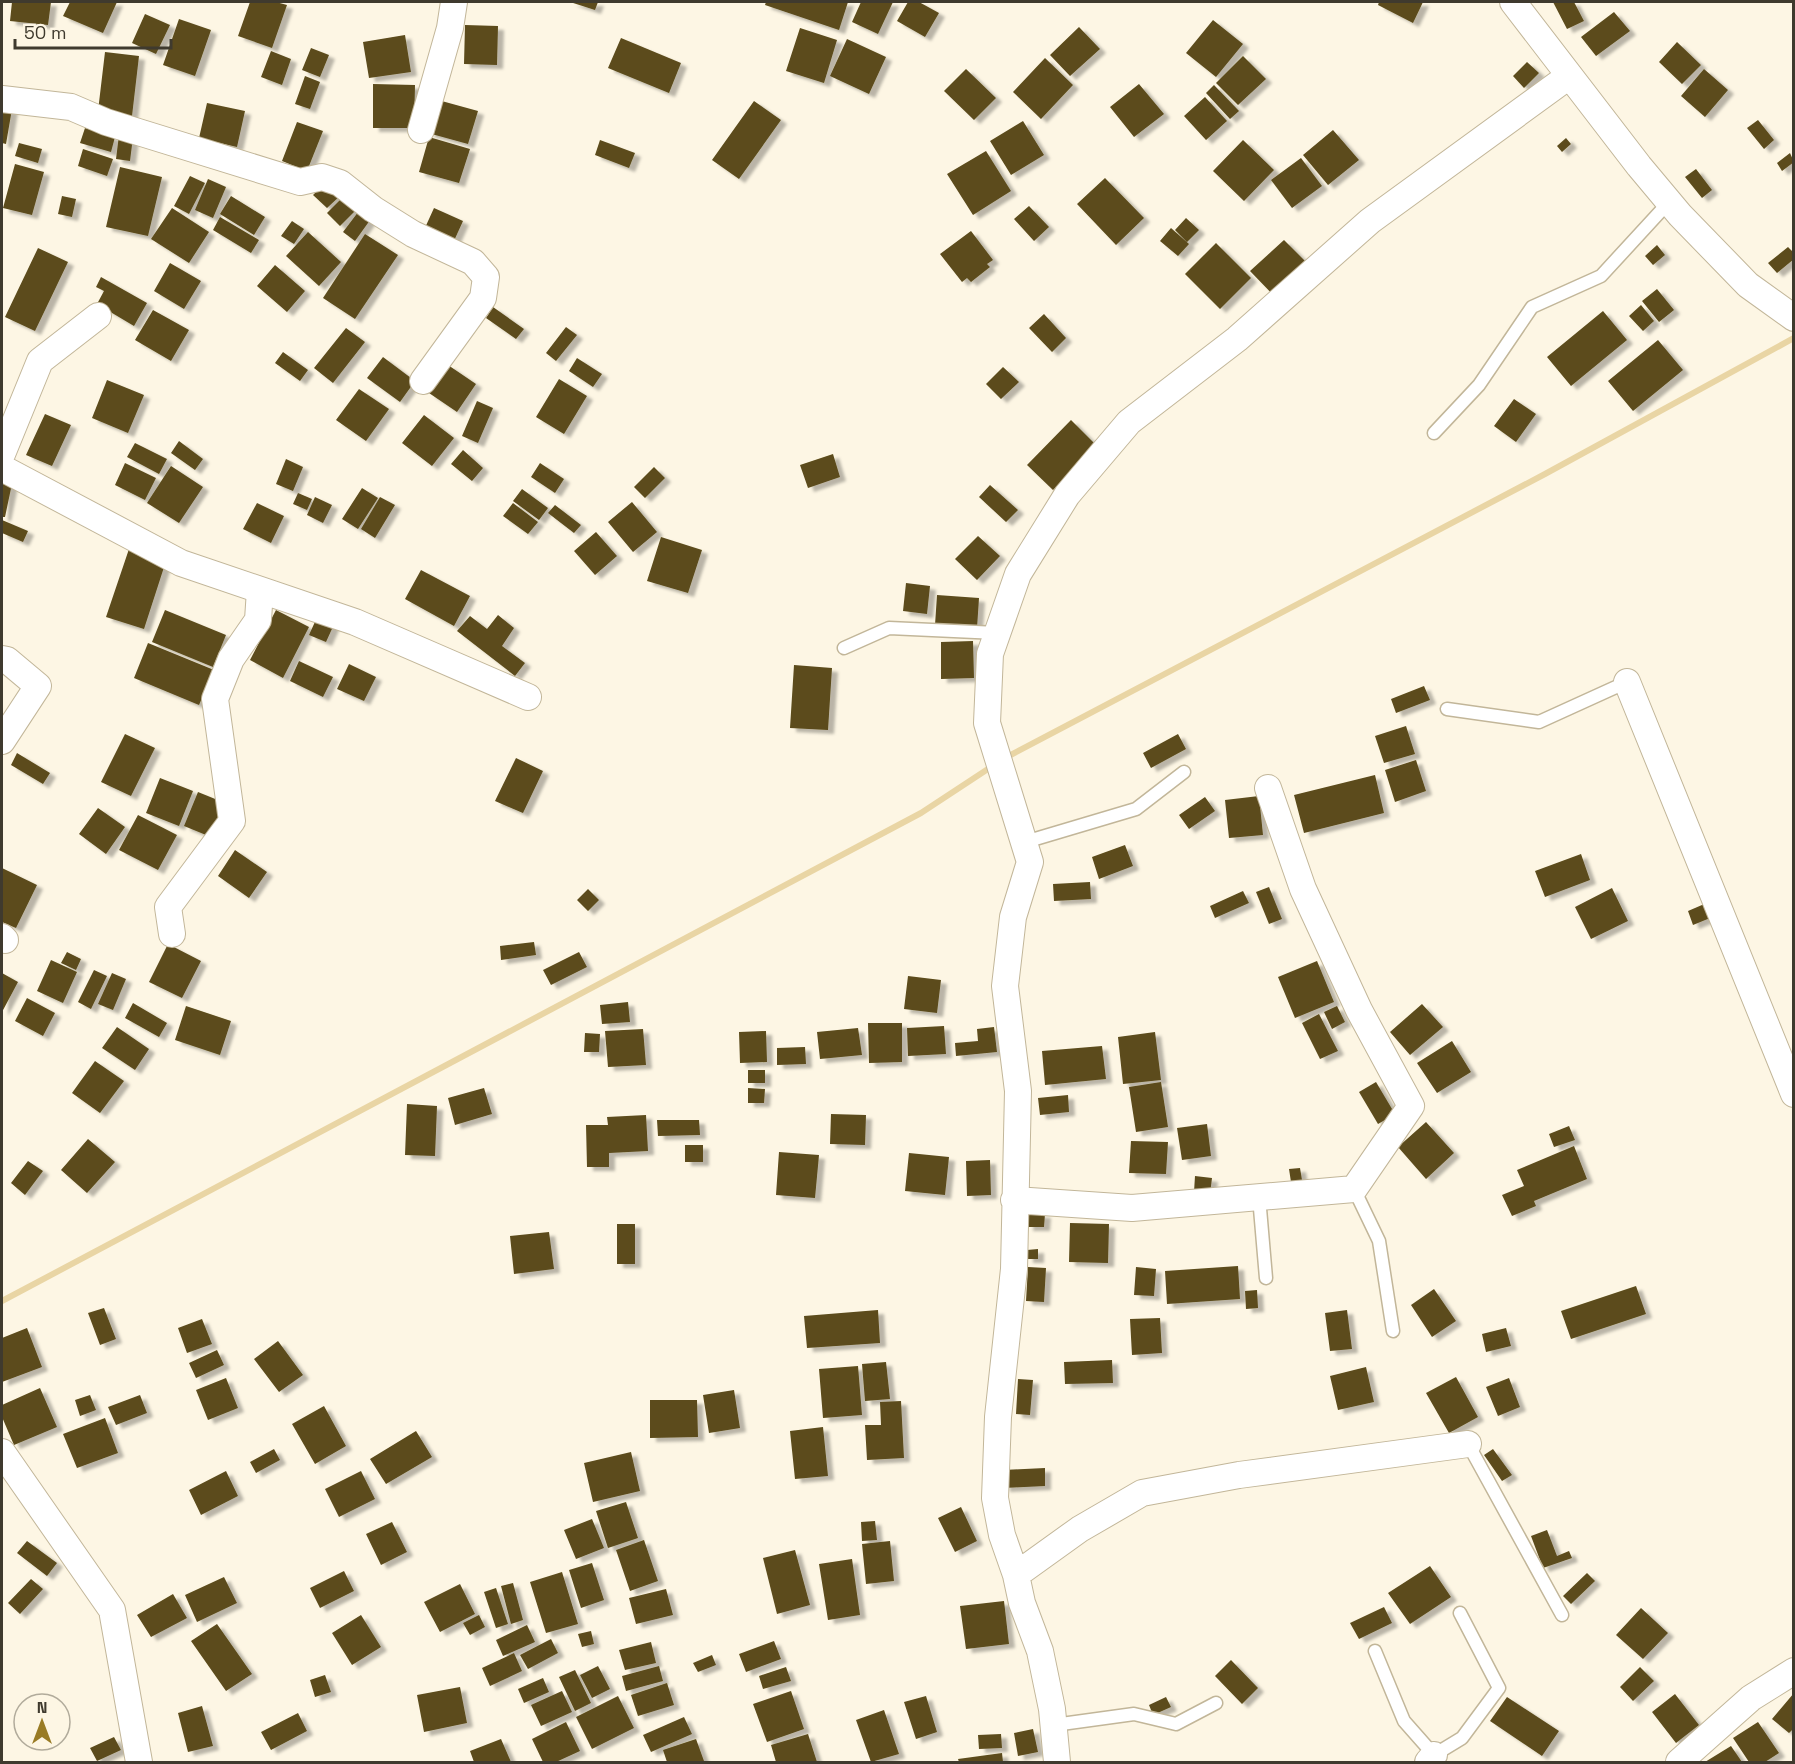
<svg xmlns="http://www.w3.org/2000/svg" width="1795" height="1764" viewBox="0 0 1795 1764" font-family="'Space Grotesk',sans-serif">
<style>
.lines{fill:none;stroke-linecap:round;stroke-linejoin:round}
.stream{stroke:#e9d5a4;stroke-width:6}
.building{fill:#5b4b1b;filter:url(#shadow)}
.lane-casing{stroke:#c2b699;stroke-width:15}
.street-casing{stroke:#c2b699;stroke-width:28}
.lane{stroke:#fff;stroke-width:12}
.street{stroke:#fff;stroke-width:26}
</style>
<defs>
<filter id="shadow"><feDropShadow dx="6" dy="4" stdDeviation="1.5" flood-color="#0004"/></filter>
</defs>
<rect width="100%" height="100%" fill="#fdf6e4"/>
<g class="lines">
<!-- stream -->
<path class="stream" d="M1005 758 1545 474 1794 338
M2 1301 921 813 994 765"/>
</g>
<!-- building -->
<path class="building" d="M12 2H51L48 25 10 21Z
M70 2H117L103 33 63 16Z
M250 2H276L287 5 272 48 238 36Z
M570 2H598L595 10Z
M766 2H848L839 30 765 5Z
M861 2H893L878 34 852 22Z
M908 2H919L939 13 925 37 897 21Z
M1379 2H1423L1413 23 1378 5Z
M1553 2H1574L1584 21 1567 29Z
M1614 12 1630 31 1596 56 1581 37Z
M145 14 170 25 156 54 132 43Z
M179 19 211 30 195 76 163 65Z
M1213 20 1243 44 1216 77 1186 53Z
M465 25 498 26 497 65 464 64Z
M1079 27 1100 49 1070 76 1050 55Z
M800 28 837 40 824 83 786 71Z
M405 35 411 72 369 78 363 42Z
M621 38 681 63 669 93 608 68Z
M847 39 886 57 869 94 830 76Z
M1677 42 1701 65 1682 84 1659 62Z
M311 48 329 55 320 77 302 70Z
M271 51 291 59 282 85 261 77Z
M105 52 139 56 132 116 98 111Z
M1243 56 1266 79 1238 105 1216 83Z
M1045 58 1073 85 1041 119 1013 92Z
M1527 62 1539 73 1524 88 1513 76Z
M966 69 996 98 974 120 944 91Z
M1704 69 1728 90 1705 117 1681 96Z
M305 76 320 82 310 109 295 104Z
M373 84 415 85 414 128H373Z
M1139 84 1164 114 1134 137 1110 107Z
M1214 85 1239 111 1230 119 1206 93Z
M1205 97 1227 121 1206 140 1184 116Z
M438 100 478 111 468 144 428 133Z
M754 101 781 120 739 179 712 160Z
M207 103 245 111 237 147 199 138Z
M2 107 12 109 6 144 2 143Z
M1758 120 1774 140 1764 149 1747 128Z
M1023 121 1044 155 1011 175 990 141Z
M297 122 323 131 307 171 282 161Z
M85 128 115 137 111 152 80 143Z
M1333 130 1359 160 1328 185 1303 155Z
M119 135 133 137 130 161 116 159Z
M429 137 470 149 459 183 419 172Z
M1566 138 1571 144 1562 152 1557 146Z
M600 140 635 153 629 168 595 155Z
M1243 140 1274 170 1244 201 1213 171Z
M19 143 42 149 38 163 15 156Z
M83 149 113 159 107 176 78 166Z
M986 151 1011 191 973 215 947 174Z
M1790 153 1794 162 1782 171 1777 163Z
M1301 158 1322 186 1292 208 1271 180Z
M15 164 44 172 32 215 3 208Z
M120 167 162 177 148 236 106 227Z
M1696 169 1712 190 1702 198 1685 177Z
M190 176 205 183 189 214 174 206Z
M1105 178 1144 218 1116 245 1077 204Z
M208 179 226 187 213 218 195 210Z
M327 181 341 195 327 208 313 195Z
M62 196 76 199 72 217 58 214Z
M231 196 265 217 254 235 220 214Z
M344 196 357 209 340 226 327 213Z
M1029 206 1049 227 1034 241 1014 219Z
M362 207 373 216 355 241 343 232Z
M172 208 209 232 189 263 151 239Z
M434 208 463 221 453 243 424 230Z
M220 217 259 240 251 253 213 230Z
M1186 218 1199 230 1187 242 1175 230Z
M292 221 304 229 294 244 281 236Z
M1171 228 1189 244 1178 256 1160 241Z
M971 231 993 260 987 264 990 267 971 282 967 278 962 282 940 254Z
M308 232 341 262 319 286 286 256Z
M365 234 398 255 355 319 323 298Z
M1284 240 1310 266 1276 298 1250 271Z
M1216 243 1251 278 1220 309 1185 274Z
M1657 245 1665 255 1653 265 1645 256Z
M1788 247 1794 253V259L1777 273 1768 263Z
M38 248 68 262 35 331 5 317Z
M170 263 201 281 184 309 154 291Z
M275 265 305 291 287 312 257 286Z
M101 277 147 303 134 326 97 304 104 291 96 287Z
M1657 289 1674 310 1659 322 1642 301Z
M1641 305 1654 321 1643 331 1629 316Z
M493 307 524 329 516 339 486 318Z
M153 310 189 330 171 361 135 340Z
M1603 311 1627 340 1571 386 1547 357Z
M1044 314 1066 338 1052 352 1029 328Z
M566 327 577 335 556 361 546 353Z
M346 328 365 342 333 383 314 368Z
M1658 340 1683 370 1633 411 1608 381Z
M283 352 308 370 300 381 275 363Z
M383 357 415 381 400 402 367 378Z
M577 358 602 374 593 387 569 371Z
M448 365 476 384 457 412 429 393Z
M1003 367 1019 382 1001 399 986 384Z
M559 379 587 396 564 434 536 417Z
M107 380 144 395 128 433 92 418Z
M359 389 389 409 366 441 336 420Z
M1514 399 1536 414 1516 442 1494 426Z
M477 401 493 408 478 443 462 436Z
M45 414 71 425 52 466 26 455Z
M424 415 454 438 432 466 402 443Z
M1071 420 1097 446 1053 490 1027 465Z
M179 441 203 459 195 470 171 453Z
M135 443 167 459 159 474 127 457Z
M463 450 483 468 472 481 451 464Z
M833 454 840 477 808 488 800 465Z
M286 459 303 467 293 491 276 484Z
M125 463 156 478 145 500 115 485Z
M540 463 564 479 555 493 531 477Z
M171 466 203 487 179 523 147 503Z
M654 467 665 478 645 498 634 487Z
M2 477 13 479 5 517H2Z
M990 485 1018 510 1006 522 979 497Z
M362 488 378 498 358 529 342 519Z
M522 489 548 508 539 520 513 501Z
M298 493 312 499 307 510 293 504Z
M315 497 332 505 323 523 307 515Z
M380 497 395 505 375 538 361 529Z
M632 502 657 532 633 552 608 522Z
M257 503 284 516 271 543 243 529Z
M513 503 538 522 528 534 503 516Z
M555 505 581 525 574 533 548 513Z
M2 520 28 531 23 542 2 533Z
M596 532 617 556 595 575 574 551Z
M978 536 1000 556 977 580 955 559Z
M661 537 702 550 688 593 647 581Z
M129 549 166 561 144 629 106 617Z
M421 570 470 596 454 626 405 599Z
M906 583 930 586 927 614 903 611Z
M937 595 979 598 977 628 935 625Z
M165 610 226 635 213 667 152 642Z
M276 610 309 627 283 678 250 660Z
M319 613 336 620 326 642 309 635Z
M498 615 514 628 502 646 525 663 515 676 457 631 470 616 487 629Z
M973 641 974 678 941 679V642Z
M148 643 214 670 199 705 134 678Z
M299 661 333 677 323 697 290 681Z
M349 664 376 677 364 701 337 689Z
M794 665 832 668 828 730 790 728Z
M1424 686 1430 700 1396 713 1391 699Z
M1406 726 1415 754 1384 763 1375 736Z
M125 734 155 748 131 796 101 782Z
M1178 734 1186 749 1151 768 1143 753Z
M17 753 50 773 43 784 11 765Z
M516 758 543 771 523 813 495 801Z
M1416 760 1426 791 1395 802 1385 770Z
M1375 775 1384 813 1304 833 1294 795Z
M160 778 193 791 179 826 146 813Z
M198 792 225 803 211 837 184 826Z
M1259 796 1263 835 1229 838 1225 800Z
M1205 797 1215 811 1189 829 1179 815Z
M98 808 125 827 106 854 79 834Z
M138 815 177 835 158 870 119 850Z
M1125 845 1133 866 1099 879 1092 857Z
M235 850 267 872 249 898 218 876Z
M1581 854 1590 880 1545 897 1535 871Z
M2 868 37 885 16 928 2 922Z
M1090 882 1091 899 1054 901 1053 884Z
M1269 887 1282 919 1269 924 1256 892Z
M1612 888 1628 921 1591 939 1575 907Z
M588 889 599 900 588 911 577 900Z
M1243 891 1249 903 1215 918 1210 906Z
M1709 902 1715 916 1693 925 1688 911Z
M534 942 536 955 501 960 500 946Z
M168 944 201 961 182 998 149 982Z
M67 952 81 959 76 970 61 963Z
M579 952 587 967 551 985 543 970Z
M51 960 77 972 63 1003 37 991Z
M1317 961 1334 1002 1295 1018 1278 977Z
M94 970 107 976 91 1009 78 1002Z
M2 973 18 982 2 1012Z
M112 973 126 979 113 1010 98 1004Z
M908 976 941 980 937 1013 904 1009Z
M27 998 55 1013 43 1036 15 1021Z
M628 1002 630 1022 602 1024 600 1005Z
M133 1003 167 1023 159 1037 125 1018Z
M1422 1004 1443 1027 1410 1055 1390 1032Z
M186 1006 231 1021 220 1055 175 1040Z
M1337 1006 1345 1022 1332 1029 1324 1012Z
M1319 1014 1338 1051 1320 1059 1302 1023Z
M868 1023H902V1062L869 1063Z
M944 1026 946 1054 908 1056 907 1028Z
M117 1027 149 1049 135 1070 102 1048Z
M994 1027 997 1052 956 1056 955 1043 978 1041 977 1029Z
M858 1028 862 1055 820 1059 817 1032Z
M643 1029 646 1065 608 1067 605 1031Z
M766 1031 767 1062 740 1063 739 1032Z
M1155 1032 1161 1080 1123 1084 1118 1037Z
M585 1033 600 1034 599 1052H584Z
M1452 1041 1471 1072 1437 1093 1417 1063Z
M1102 1046 1106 1079 1045 1085 1042 1051Z
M805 1047 806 1064 777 1065V1048Z
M95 1061 124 1081 100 1113 72 1093Z
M748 1070H765V1083H748Z
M1161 1082 1168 1127 1136 1132 1129 1087Z
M1376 1082 1395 1114 1378 1124 1359 1092Z
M484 1088 492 1114 455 1125 448 1098Z
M748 1088 765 1089 764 1103H748Z
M1068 1095 1069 1112 1040 1115 1038 1098Z
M407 1104 437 1106 435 1156 405 1155Z
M831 1114 866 1115 865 1145 830 1144Z
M646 1115 648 1151 609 1153V1167H587L586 1125H608L607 1117Z
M657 1120H699L700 1135 658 1136Z
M1426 1122 1454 1153 1426 1179 1398 1147Z
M1207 1124 1211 1156 1182 1160 1177 1128Z
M1569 1126 1575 1140 1554 1147 1549 1134Z
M88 1139 115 1162 87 1193 61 1170Z
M1131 1141 1168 1142 1166 1174 1129 1173Z
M685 1145H703V1162H685Z
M1574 1146 1587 1179 1534 1201 1536 1206 1512 1216 1502 1195 1524 1186 1517 1170Z
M779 1152 819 1155 815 1198 776 1195Z
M909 1153 949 1157 945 1195 905 1191Z
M990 1160 991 1195 967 1196 966 1161Z
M28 1161 43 1171 25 1195 11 1183Z
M1300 1168 1302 1180 1291 1182 1289 1169Z
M1195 1176 1212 1178 1210 1194 1194 1192Z
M1028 1213 1045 1214 1044 1227H1027Z
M1070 1223 1109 1224 1108 1263 1069 1262Z
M617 1224H635V1264H617Z
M549 1232 554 1269 514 1274 510 1236Z
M1038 1249V1259H1027V1250Z
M1238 1266 1240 1299 1167 1304 1165 1271Z
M1028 1267 1046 1268 1044 1302 1026 1301Z
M1136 1267 1156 1269 1154 1296 1134 1295Z
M1636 1286 1646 1314 1571 1339 1561 1311Z
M1434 1289 1456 1321 1432 1337 1411 1305Z
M1257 1290 1258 1308 1246 1309 1245 1291Z
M104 1308 116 1339 100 1345 88 1313Z
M878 1310 880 1343 807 1348 804 1316Z
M1347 1310 1352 1349 1330 1351 1325 1313Z
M1160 1318 1162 1353 1132 1355 1130 1319Z
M202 1319 212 1344 187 1353 178 1328Z
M27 1328 42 1367 2 1382V1338Z
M1506 1328 1511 1346 1486 1352 1482 1334Z
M278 1341 303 1375 279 1392 254 1359Z
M217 1350 224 1365 196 1378 189 1363Z
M1112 1360 1113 1383 1065 1384 1064 1362Z
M886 1362 890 1399 865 1401 862 1364Z
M858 1366 862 1415 823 1418 819 1369Z
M1366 1367 1374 1402 1338 1410 1330 1376Z
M1456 1377 1478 1417 1449 1433 1426 1393Z
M226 1378 238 1408 208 1420 196 1390Z
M1509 1378 1520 1407 1498 1416 1486 1387Z
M1018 1379 1033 1380 1030 1415 1016 1414Z
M40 1388 57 1427 14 1445 2 1417V1405Z
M734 1390 740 1428 709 1433 703 1395Z
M90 1395 96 1410 80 1416 75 1400Z
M140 1395 147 1413 116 1425 108 1407Z
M650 1400H697L698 1437 650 1438Z
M901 1401 904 1458 867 1460 865 1425H881L880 1402Z
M324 1406 346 1446 315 1464 292 1424Z
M105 1418 118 1453 77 1468 63 1434Z
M823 1427 828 1476 795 1479 790 1431Z
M416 1431 432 1457 386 1484 370 1459Z
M274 1449 280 1460 256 1473 250 1462Z
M1493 1449 1512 1475 1502 1481 1484 1455Z
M631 1452 640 1491 593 1502 584 1463Z
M1045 1468V1486L1004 1488 1003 1470Z
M226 1471 238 1496 201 1515 189 1490Z
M361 1471 375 1499 339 1517 325 1489Z
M626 1502 638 1538 608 1548 596 1511Z
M961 1507 977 1541 955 1552 938 1518Z
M592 1519 604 1548 576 1559 564 1530Z
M875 1521 877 1540 862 1541 861 1522Z
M392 1522 407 1552 381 1565 366 1534Z
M1547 1530 1557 1556 1569 1551 1572 1558 1543 1568 1531 1536Z
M644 1540 658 1581 630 1591 616 1550Z
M27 1541 57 1563 47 1576 17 1553Z
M890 1541 894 1581 866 1584 862 1544Z
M795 1550 810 1605 777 1614 763 1558Z
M852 1559 860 1615 828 1620 819 1564Z
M592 1563 604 1600 581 1608 569 1570Z
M1430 1566 1451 1597 1410 1624 1388 1593Z
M344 1571 354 1591 320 1608 310 1588Z
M562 1572 578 1624 546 1633 530 1582Z
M1587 1573 1595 1581 1571 1604 1563 1596Z
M224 1577 237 1603 197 1622 185 1595Z
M31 1579 43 1589 20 1614 8 1603Z
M513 1583 523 1620 511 1624 501 1586Z
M460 1584 475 1614 440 1632 424 1602Z
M496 1588 508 1624 496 1628 484 1592Z
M666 1589 673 1615 636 1624 629 1598Z
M173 1594 187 1618 151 1637 137 1615Z
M1004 1601 1009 1644 966 1649 960 1606Z
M1384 1607 1392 1623 1359 1639 1350 1623Z
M1641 1608 1668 1633 1643 1659 1616 1635Z
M361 1615 381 1647 352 1665 332 1633Z
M479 1615 485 1627 470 1635 463 1623Z
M217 1624 252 1674 226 1691 191 1641Z
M527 1625 535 1642 503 1656 496 1640Z
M591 1631 594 1644 582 1647 578 1634Z
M551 1639 558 1653 528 1669 520 1655Z
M774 1641 781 1659 746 1672 739 1654Z
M651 1642 656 1663 625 1670 619 1650Z
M514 1653 522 1671 490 1686 482 1668Z
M712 1655 716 1665 698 1672 693 1663Z
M1231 1660 1258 1688 1242 1704 1215 1676Z
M598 1666 610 1689 592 1698 580 1675Z
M659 1666 663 1681 626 1691 622 1676Z
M786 1667 791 1681 763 1689 759 1676Z
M1640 1667 1654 1681 1633 1701 1620 1687Z
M575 1670 591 1703 575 1711 559 1677Z
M325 1675 331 1692 315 1697 310 1680Z
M543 1678 549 1692 524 1703 518 1689Z
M667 1683 674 1705 638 1716 631 1695Z
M460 1687 467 1723 424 1732 417 1695Z
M562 1691 572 1712 541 1726 531 1705Z
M791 1691 804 1729 767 1742 753 1704Z
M1794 1693V1728L1789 1733 1772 1719Z
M1675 1694 1699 1725 1676 1743 1652 1712Z
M618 1696 634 1728 592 1749 576 1717Z
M926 1696 937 1732 916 1739 904 1702Z
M1166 1697 1171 1707 1153 1715 1149 1705Z
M1507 1697 1559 1731 1542 1756 1490 1721Z
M202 1706 213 1746 188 1752 178 1713Z
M884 1710 899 1754 871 1762 856 1720Z
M298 1713 307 1731 271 1750 261 1732Z
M684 1717 692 1734 651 1752 643 1735Z
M566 1722 580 1751 556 1762H543L532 1739Z
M1758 1722 1779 1753 1765 1762H1749L1733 1738Z
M1033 1729 1038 1752 1018 1756 1014 1733Z
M808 1734 817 1762H776L771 1745Z
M1001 1734 1002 1748 979 1749 978 1735Z
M114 1737 121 1750 97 1761 90 1748Z
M501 1739 511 1762H474L470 1751Z
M696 1739 704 1761 667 1762 663 1750Z
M1731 1746 1742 1762H1705Z
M1002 1753 1003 1762H959L958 1759Z"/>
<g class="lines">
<defs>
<path id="lane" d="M1434 433 1479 385 1532 307 1601 276 1669 202
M844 648 889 628 997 633
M1447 709 1539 722 1627 682
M1025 842 1136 809 1184 772
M1354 1189 1379 1241 1393 1331
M1259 1197 1266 1278
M1468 1444 1562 1615
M1375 1651 1404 1721 1434 1755 1462 1738 1499 1688 1460 1613
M1054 1725 1134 1714 1176 1724 1216 1703"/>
<path id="street" d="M1513 2 1639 166 1680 215 1748 285 1794 318
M2 99 71 107 106 122 300 182 322 177 340 183 373 209 413 234 473 262 486 277 483 298 423 381
M421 130 450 28 454 2
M2 454 40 361 98 316
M2 468 181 563 355 622 528 697
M2 659 7 660 38 686 2 741
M1627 682 1794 1094
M172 934 168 907 232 821 215 699 231 659 258 620 260 590
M2 937 5 940
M1014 1200 1132 1208 1354 1189 1411 1106 1359 1010 1303 889 1268 788
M2 1452 112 1610 139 1762
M1016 1575 1080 1529 1142 1493 1239 1475 1468 1444
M1057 1762 1052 1709 1040 1651 1022 1603 1016 1575 1002 1535 995 1498 998 1417 1014 1269 1018 1091 1005 986 1013 917 1030 862 987 723 990 654 1018 574 1067 495 1129 422 1237 339 1370 221 1569 76
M1428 1762 1434 1755
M1679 1762 1751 1698 1794 1671"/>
</defs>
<!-- lane casing -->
<use href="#lane" class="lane-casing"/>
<!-- street casing -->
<use href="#street" class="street-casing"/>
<!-- lane -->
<use href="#lane" class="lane"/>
<!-- street -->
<use href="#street" class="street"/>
</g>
<!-- border -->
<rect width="1795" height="1764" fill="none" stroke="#3f3a2e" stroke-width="6"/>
<!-- north arrow -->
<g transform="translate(42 1722)"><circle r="28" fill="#fdf6e4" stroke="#b1ab9b" stroke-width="1.5"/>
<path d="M0-4.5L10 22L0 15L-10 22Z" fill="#997b24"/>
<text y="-9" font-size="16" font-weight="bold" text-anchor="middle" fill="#3f3a2e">N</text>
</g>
<!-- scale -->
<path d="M15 39v9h156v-9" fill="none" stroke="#3f3a2e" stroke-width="3"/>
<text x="24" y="39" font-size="18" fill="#3f3a2e" stroke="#fdf6e4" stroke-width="4.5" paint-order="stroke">50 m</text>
</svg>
